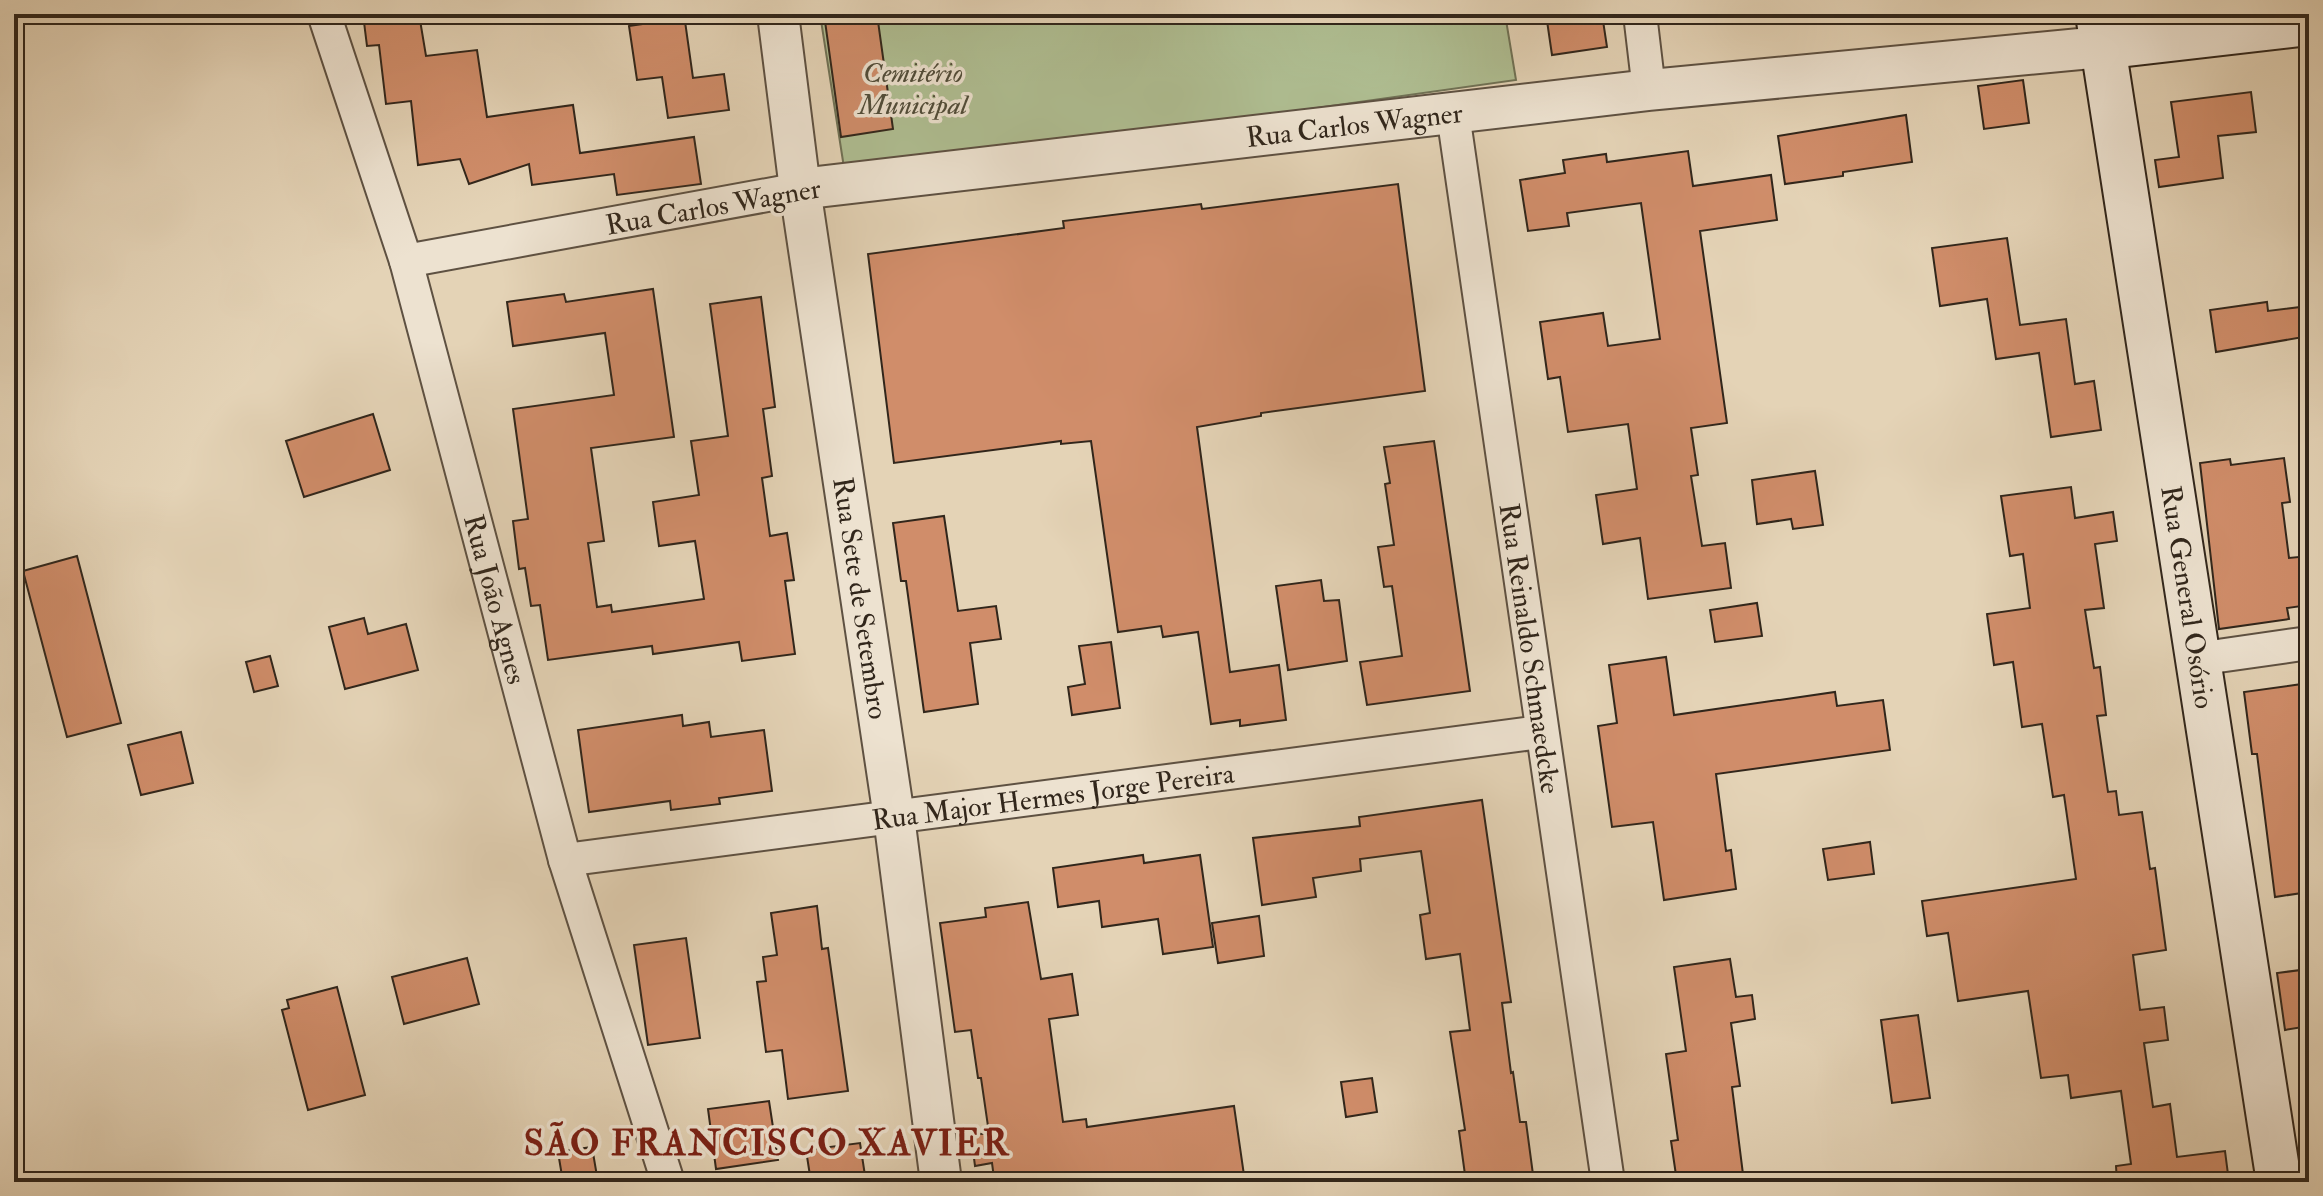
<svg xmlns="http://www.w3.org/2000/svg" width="2323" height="1196" viewBox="0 0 2323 1196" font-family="'IM FELL Double Pica',serif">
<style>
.green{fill:#afbe92;stroke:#707256;stroke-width:2}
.building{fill:#d08d6a;stroke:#31261b;stroke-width:2}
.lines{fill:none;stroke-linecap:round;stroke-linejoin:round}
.minor-casing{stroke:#5e5142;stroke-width:36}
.tertiary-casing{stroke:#5e5142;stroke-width:44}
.secondary-casing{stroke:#31261b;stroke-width:48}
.minor{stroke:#ede2d0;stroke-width:32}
.tertiary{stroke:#ede2d0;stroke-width:40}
.secondary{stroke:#ede2d0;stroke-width:44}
.labels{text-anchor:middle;stroke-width:7;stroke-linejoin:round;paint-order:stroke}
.park-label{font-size:28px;font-style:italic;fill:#504c39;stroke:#ede2d0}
.street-label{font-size:28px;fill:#31261b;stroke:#ede2d0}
.district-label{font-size:36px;font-weight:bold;letter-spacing:2px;fill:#7a1f14;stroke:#ede2d0}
</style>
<rect width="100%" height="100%" fill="#e4d3b6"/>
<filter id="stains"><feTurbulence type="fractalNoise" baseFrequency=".0025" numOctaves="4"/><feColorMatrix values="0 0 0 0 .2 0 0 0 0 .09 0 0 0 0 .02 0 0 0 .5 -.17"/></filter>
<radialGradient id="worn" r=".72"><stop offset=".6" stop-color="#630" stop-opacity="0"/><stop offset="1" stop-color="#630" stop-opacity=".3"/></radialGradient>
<!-- green -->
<path class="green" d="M820 14H1505L1516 80 845 174Z"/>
<!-- building -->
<path class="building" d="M363 14H419L426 56 477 50 487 117 573 105 580 153 694 137 701 184 617 195 614 174 532 185 529 164 469 184 460 159 418 165 411 101 386 104 379 45 367 46Z
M656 14H684L693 78 724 74 729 110 668 118 662 77 637 80 629 26 657 22Z
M824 14H877L893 129 841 137Z
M1546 14H1602L1607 47 1552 55Z
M2023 80 2029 123 1984 129 1978 86Z
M2251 92 2256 132 2218 136 2223 178 2159 187 2155 160 2179 157 2171 102Z
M1906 115 1912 162 1843 172V176L1785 184 1778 136Z
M1688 151 1693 186 1771 175 1777 220 1700 231 1727 423 1691 428 1698 475 1691 476 1702 546 1725 543 1731 588 1648 599 1640 538 1603 544 1596 495 1637 489 1628 424 1568 432 1560 377 1548 379 1540 322 1603 313 1608 346 1660 339 1641 203 1567 213 1569 226 1528 231 1520 180 1565 173 1563 160 1606 154 1607 162Z
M1398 184 1425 391 1261 413V416L1197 427 1230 672 1279 665 1286 720 1240 726V720L1211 724 1198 632 1163 637 1161 626 1118 632 1091 441 1061 444V441L894 463 868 254 1064 228 1063 221 1201 204 1202 209Z
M2007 238 2020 325 2066 319 2075 384 2094 381 2101 430 2051 437 2039 353 1996 359 1987 299 1940 306 1932 248Z
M653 289 674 437 591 448 604 541 588 543 597 607 611 605 612 612 704 599 695 541 659 546 653 502 699 495 691 441 728 436 710 304 761 297 775 407 763 409 772 476 762 478 770 536 787 533 794 580 785 581 795 654 742 661 739 642 653 654 652 646 548 660 540 605 531 606 525 568 519 569 513 521 528 519 513 409 614 395 605 333 513 346 507 302 564 294 566 302Z
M2267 302 2268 311 2309 306V336L2216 352 2210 310Z
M373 414 390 470 304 497 286 441Z
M1434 441 1470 691 1367 705 1360 662 1402 656 1392 586 1384 587 1378 547 1394 545 1385 484 1390 483 1384 447Z
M2284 458 2290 502 2282 503 2289 558 2309 556V605L2287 608 2289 619 2219 629 2200 463 2230 459 2231 465Z
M1815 471 1823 525 1793 529 1791 519 1757 524 1752 480Z
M2071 487 2075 518 2113 512 2117 541 2095 544 2104 608 2085 610 2094 668 2100 667 2106 715 2097 716 2108 792 2116 791 2119 815 2142 812 2150 869 2155 868 2166 950 2133 955 2140 1010 2164 1007 2168 1040 2144 1043 2153 1107 2170 1104 2177 1157 2225 1151 2229 1182H2117L2116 1166 2131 1164 2121 1091 2071 1098 2068 1075 2041 1078 2028 991 1958 1001 1948 933 1927 936 1922 901 2076 879 2064 795 2053 797 2042 724 2022 727 2013 662 1994 665 1987 614 2030 608 2023 554 2010 556 2001 496Z
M944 516 958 611 996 606 1001 639 970 643 978 704 924 712 906 581H901L893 523Z
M77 556 121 723 67 737 23 571Z
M1321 580 1324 601 1339 600 1347 661 1288 670 1276 586Z
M1757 603 1762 636 1715 642 1710 610Z
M364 618 368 634 406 624 418 670 345 689 329 627Z
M1111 642 1120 708 1072 715 1068 687 1085 684 1079 646Z
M270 656 278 686 254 692 246 662Z
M1666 657 1674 715 1835 692 1837 706 1883 700 1890 750 1716 774 1726 851 1731 850 1736 889 1664 900 1653 822 1612 827 1598 726 1617 723 1609 665Z
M2309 683V892L2275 897 2257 754H2252L2244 692Z
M682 715 683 726 709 722 711 737 764 730 772 791 719 798 720 804 671 810 670 801 589 812 578 730Z
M181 732 193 783 141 795 128 745Z
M1482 800 1511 1002 1502 1003 1511 1073 1513 1072 1520 1122H1526L1534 1182H1466L1459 1131 1465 1130 1450 1032 1470 1030 1460 954 1426 959 1420 915 1430 913 1421 851 1360 859 1361 871 1313 878 1316 897 1262 905 1253 838 1360 826 1359 817Z
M1870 842 1874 874 1828 880 1823 849Z
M1143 855 1144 863 1200 855 1213 947 1163 954 1158 919 1102 927 1099 901 1058 907 1053 868Z
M1028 902 1041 979 1072 974 1078 1015 1049 1019 1063 1122 1086 1119 1087 1127 1234 1106 1245 1182H1117L1116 1175 1062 1182H1030L1029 1173 994 1178 992 1163 975 1166 971 1135 989 1133 981 1078H978L971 1030 955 1032 940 923 986 917 985 908Z
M817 906 822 949 828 948 848 1091 788 1099 782 1050 766 1052 757 982 766 981 763 957 777 955 771 913Z
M1259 916 1264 956 1218 963 1212 923Z
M686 938 700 1038 648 1045 634 945Z
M467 958 479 1004 404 1024 392 977Z
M1730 959 1736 997 1752 995 1755 1019 1731 1023 1740 1086 1732 1087 1744 1182H1677L1671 1141 1678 1140 1666 1054 1686 1051 1674 967Z
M2309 969V1026L2285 1030 2277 973Z
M337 987 365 1095 308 1110 282 1010 289 1008 287 1000Z
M1918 1015 1930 1098 1892 1103 1881 1020Z
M1372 1078 1377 1112 1346 1117 1341 1082Z
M769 1101 778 1160 716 1169 708 1109Z
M860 1143 866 1182H811L806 1150Z
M592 1147 598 1182H563L558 1152Z"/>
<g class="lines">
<defs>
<g id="minor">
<path id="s1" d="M324 14 406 261 565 860 668 1182"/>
<path d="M1640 14 1649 90"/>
<path id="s2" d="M1453 114 1608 1182"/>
<path d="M406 261 800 189"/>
<path d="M2197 659 2309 643"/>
<path id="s3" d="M565 860 1541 732"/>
</g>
<g id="tertiary">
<path id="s4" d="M778 14 800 189 894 817 941 1182"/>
<path id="s5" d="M800 189 1649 90 2101 47"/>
</g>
<g id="secondary">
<path id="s6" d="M2098 14 2279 1182"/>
<path d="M2101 47 2309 23"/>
</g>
</defs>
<!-- minor casing -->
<use href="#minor" class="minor-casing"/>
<!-- tertiary casing -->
<use href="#tertiary" class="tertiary-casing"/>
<!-- secondary casing -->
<use href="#secondary" class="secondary-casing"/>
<!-- minor -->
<use href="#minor" class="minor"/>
<!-- tertiary -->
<use href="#tertiary" class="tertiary"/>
<!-- secondary -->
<use href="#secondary" class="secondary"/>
</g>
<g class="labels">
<!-- park labels -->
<g class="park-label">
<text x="913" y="82">Cemitério<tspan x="913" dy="32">Municipal</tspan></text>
</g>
<!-- street labels -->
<g class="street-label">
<text dy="10" stroke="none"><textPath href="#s5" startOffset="558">Rua Carlos Wagner</textPath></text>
<text transform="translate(713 206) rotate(-10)" y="10">Rua Carlos Wagner</text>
<text dy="10" stroke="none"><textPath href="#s1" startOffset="610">Rua João Agnes</textPath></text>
<text dy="10" stroke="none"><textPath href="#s4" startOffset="590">Rua Sete de Setembro</textPath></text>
<text dy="10" stroke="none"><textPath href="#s6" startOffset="590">Rua General Osório</textPath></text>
<text dy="10" stroke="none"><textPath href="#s2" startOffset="540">Rua Reinaldo Schmaedcke</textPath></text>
<text dy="10" stroke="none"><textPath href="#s3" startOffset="492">Rua Major Hermes Jorge Pereira</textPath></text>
</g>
<!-- district labels -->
<g class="district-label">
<text x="767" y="1155">SÃO FRANCISCO XAVIER</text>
</g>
</g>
<!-- margin -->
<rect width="2323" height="1196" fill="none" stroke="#e4d3b6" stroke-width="48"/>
<rect x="16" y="16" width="2291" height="1164" fill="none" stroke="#31261b" stroke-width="4"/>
<rect x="24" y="24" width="2275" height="1148" fill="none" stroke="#31261b" stroke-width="2"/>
<rect width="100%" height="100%" filter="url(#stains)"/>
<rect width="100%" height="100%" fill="url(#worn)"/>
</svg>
